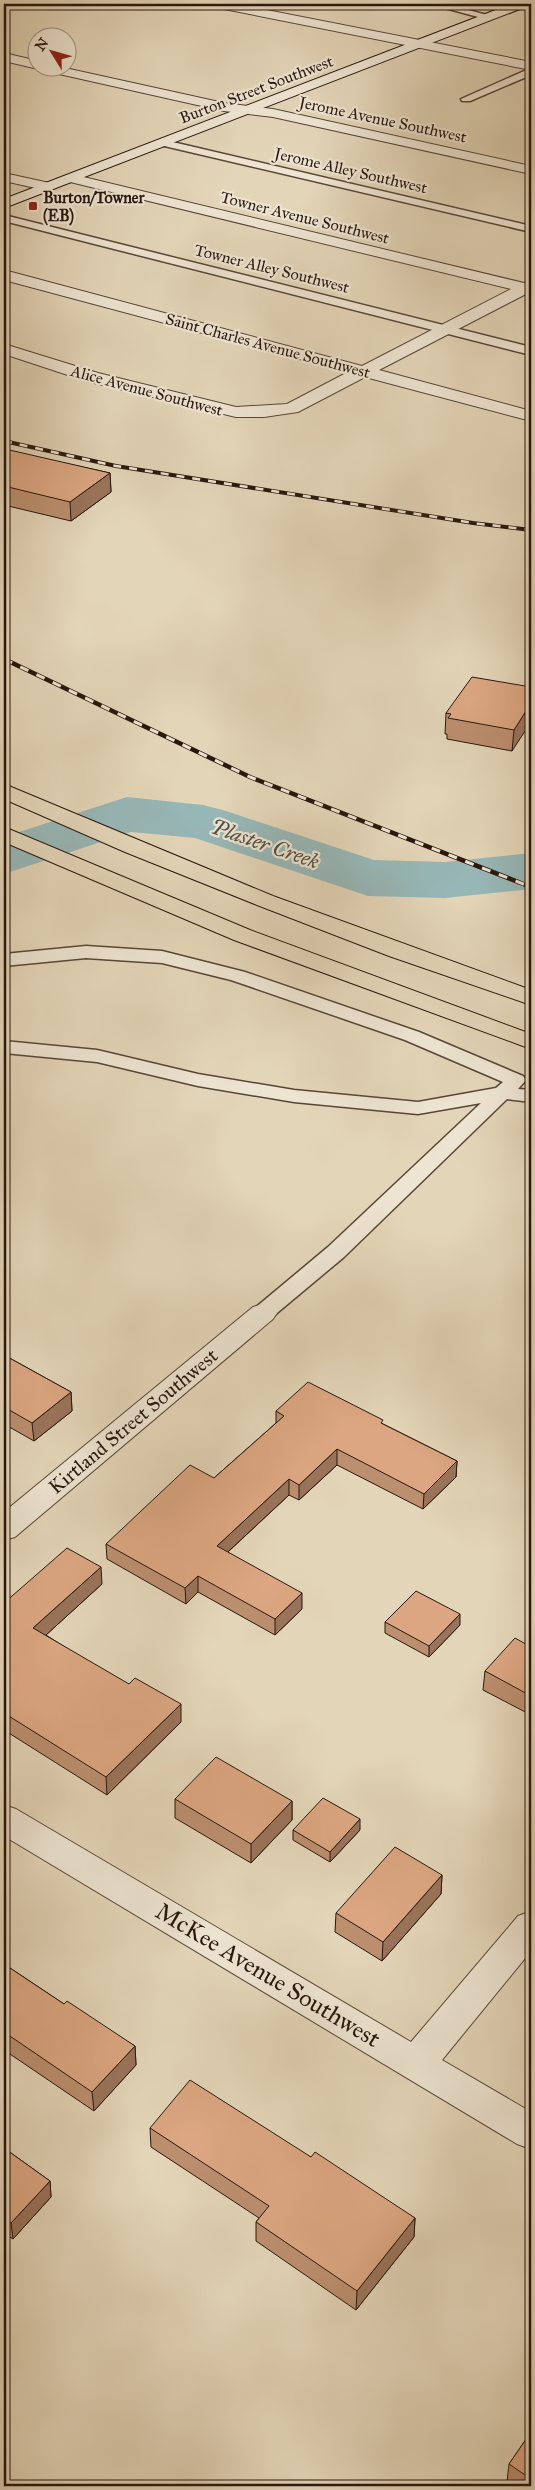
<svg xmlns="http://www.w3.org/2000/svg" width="535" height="2490" viewBox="0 0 535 2490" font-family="'IM FELL Great Primer',serif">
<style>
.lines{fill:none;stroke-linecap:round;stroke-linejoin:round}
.river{fill:#97b7b7;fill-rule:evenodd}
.service-casing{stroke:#574638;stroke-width:3}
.minor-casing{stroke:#574638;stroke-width:2}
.secondary-casing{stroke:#28170d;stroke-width:2}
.motorway-casing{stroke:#28170d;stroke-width:2}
.service{fill:#ede4d1;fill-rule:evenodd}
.minor{fill:#ede4d1;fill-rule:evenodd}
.secondary{fill:#ede4d1;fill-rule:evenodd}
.motorway{fill:#e3d5b8;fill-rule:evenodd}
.rail-far1-casing{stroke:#28170d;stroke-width:4}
.rail-casing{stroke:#28170d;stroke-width:4.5}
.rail-far1{stroke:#ede4d1;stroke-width:2.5;stroke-dasharray:8;stroke-linecap:butt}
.rail{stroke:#ede4d1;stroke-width:3;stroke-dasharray:9;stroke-linecap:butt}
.wall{fill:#bc8f6f;stroke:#28170d}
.shaded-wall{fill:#99745a;stroke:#28170d}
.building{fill:#dba681;stroke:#28170d}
.poi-dot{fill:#8f2418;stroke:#ede4d1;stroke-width:2}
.labels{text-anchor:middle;stroke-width:4.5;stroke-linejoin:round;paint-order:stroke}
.far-street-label{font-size:16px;fill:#28170d;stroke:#ede4d1}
.far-poi-label{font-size:16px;font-weight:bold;fill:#28170d;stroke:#ede4d1;text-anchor:start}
.street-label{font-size:20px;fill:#28170d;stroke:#ede4d1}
.water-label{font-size:21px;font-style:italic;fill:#4f4f48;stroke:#ede4d1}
.near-street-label{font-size:24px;fill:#28170d;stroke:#ede4d1}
</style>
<rect width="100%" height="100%" fill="#e3d5b8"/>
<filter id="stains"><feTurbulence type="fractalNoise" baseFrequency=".004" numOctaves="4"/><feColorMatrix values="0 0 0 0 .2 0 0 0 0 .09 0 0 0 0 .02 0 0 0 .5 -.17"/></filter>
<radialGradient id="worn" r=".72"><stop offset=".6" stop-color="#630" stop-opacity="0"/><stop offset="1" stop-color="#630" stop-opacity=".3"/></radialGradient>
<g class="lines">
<!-- river -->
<path class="river" d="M127 797 203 805 223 810 374 860 445 862 531 853V889L445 898 368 896 195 838 131 832 4 874V837Z"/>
<defs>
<path id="service" d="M454 4H468L461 8 494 17 489 20 445 8Z
M531 68V75L470 101H462L461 99Z
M164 140 531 226V232L160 145V141Z
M4 215 531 347V355L4 221Z
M86 946 162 951 245 972 419 1032 523 1076 526 1080 518 1089 531 1090V1102L507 1099 344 1257 271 1318 263 1320 255 1318 252 1313 255 1308 328 1247 481 1103 418 1114 294 1102 198 1086 97 1062 4 1053V1041L97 1050 198 1074 294 1090 418 1102 496 1088 503 1082 405 1040 231 980 162 963 86 958 4 966V954Z"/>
<path id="minor" d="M213 4H236L531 62V70L219 8Z
M4 53 38 61V68H43L38 69 4 61Z
M43 68H65L224 103 273 109 531 166V174L273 117 224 111 50 72Z
M4 173 54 184 56 187 49 191 4 181Z
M71 174 524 283 531 280V294L528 293 379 370 531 411V421L365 377 298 412 264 417H236L86 381 4 354V344L98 373 236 407 287 404 348 372 4 280V270L362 366 511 289 66 181 64 178Z
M263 1304 273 1307 277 1313 273 1319 15 1537 4 1540V1512L253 1307Z
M4 1805 16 1809 411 2042 518 1916 531 1911V1951L442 2060 531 2112V2149L517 2144 4 1836Z"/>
<path id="secondary" d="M511 4H527L525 7 4 208V199Z"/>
<path id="motorway" d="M4 784 273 896 531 990V1005L389 956 257 905 125 852 4 799Z
M4 827 250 930 531 1034V1049L234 940 4 842Z"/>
</defs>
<!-- service casing -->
<use href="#service" class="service-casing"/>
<!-- minor casing -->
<use href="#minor" class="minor-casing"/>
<!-- secondary casing -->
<use href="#secondary" class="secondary-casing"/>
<!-- motorway casing -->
<use href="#motorway" class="motorway-casing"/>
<!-- service -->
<use href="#service" class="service"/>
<!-- minor -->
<use href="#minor" class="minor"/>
<!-- secondary -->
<use href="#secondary" class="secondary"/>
<!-- motorway -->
<use href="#motorway" class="motorway"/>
<defs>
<path id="rail-far1" d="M4 441 116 466 473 523 531 530"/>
<path id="rail" d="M4 659 250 777 531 887"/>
</defs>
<!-- rail-far1 casing -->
<use href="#rail-far1" class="rail-far1-casing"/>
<!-- rail casing -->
<use href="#rail" class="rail-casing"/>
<!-- rail-far1 -->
<use href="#rail-far1" class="rail-far1"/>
<!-- rail -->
<use href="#rail" class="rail"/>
</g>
<!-- wall -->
<path class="wall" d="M4 450 110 473 111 492 71 521 4 505Z
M531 687 512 751 447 739V734H445L446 713Z
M4 1355 71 1392 72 1411 34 1441 4 1424Z
M276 1411 383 1424 457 1461 456 1477 423 1509 337 1465 299 1500 289 1495 228 1552 302 1609 275 1635 198 1592 186 1604 107 1559 106 1544 214 1478 276 1423Z
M102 1584 46 1635 181 1722 107 1795 4 1730V1603Z
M385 1622 460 1625 429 1657 385 1633Z
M531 1647V1715L483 1690 485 1671Z
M175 1799 292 1801V1820L251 1863 175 1818Z
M293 1830H360L330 1862 293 1840Z
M442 1875 441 1894 382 1961 335 1932 336 1913Z
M4 1964 64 2004 135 2046 136 2065 94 2111 4 2050Z
M150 2128 311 2157 415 2218 414 2237 356 2310 256 2241V2222L259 2218 151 2147Z
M4 2148 50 2181 51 2197 13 2239 4 2233Z
M531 2432V2486H513L507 2482 509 2464Z"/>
<!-- shaded-wall -->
<path class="shaded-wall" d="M110 473 111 492 71 521 70 502Z
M531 703V722L512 751 514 730Z
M71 1392 72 1411 34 1441 32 1423Z
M337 1449V1465L299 1500V1485Z
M457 1461 456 1477 423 1509 424 1494Z
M289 1479V1495L217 1562V1546Z
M101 1567 102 1584 35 1645 33 1628Z
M198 1576V1592L186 1604 185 1588Z
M302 1593V1609L275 1635V1619Z
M460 1614V1625L429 1657V1646Z
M181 1704V1722L107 1795 106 1777Z
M292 1801V1820L251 1863V1844Z
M360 1819V1830L330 1862V1852Z
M442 1875 441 1894 382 1961 383 1942Z
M135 2046 136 2065 94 2111 92 2092Z
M50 2181 51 2197 13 2239 11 2223Z
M415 2218 414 2237 356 2310 357 2291Z"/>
<!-- building -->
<path class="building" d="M5 449 110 473 70 502 4 486V450Z
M472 677 531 687V703L514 730 448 718 451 714 446 713Z
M4 1355 71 1392 32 1423 4 1407Z
M308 1382 383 1420 381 1423 457 1461 424 1494 337 1449 299 1485 289 1479 217 1546 302 1593 275 1619 198 1576 185 1588 106 1544 190 1465 214 1478 284 1416 276 1411Z
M67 1548 101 1567 33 1628 129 1684 135 1678 181 1704 106 1777 4 1713V1603Z
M416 1591 460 1614 429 1646 385 1622Z
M515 1638 531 1647V1696L485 1671Z
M216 1757 292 1801 251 1844 175 1799Z
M323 1798 360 1819 330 1852 293 1830Z
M395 1847 442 1875 383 1942 336 1913Z
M4 1964 64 2004 67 2001 135 2046 92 2092 4 2032Z
M190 2080 311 2157 315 2152 415 2218 357 2291 256 2222 269 2206 150 2128Z
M4 2148 50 2181 11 2223 4 2218Z
M531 2432V2479L509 2464Z"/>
<!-- markers -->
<rect class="poi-dot" x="28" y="201" width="10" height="10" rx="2.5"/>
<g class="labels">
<!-- far-street labels -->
<g class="far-street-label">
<text transform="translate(256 89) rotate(-21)" y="6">Burton Street Southwest</text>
<text transform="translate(383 119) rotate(12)" y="6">Jerome Avenue Southwest</text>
<text transform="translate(351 170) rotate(13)" y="6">Jerome Alley Southwest</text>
<text transform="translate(305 217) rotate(14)" y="6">Towner Avenue Southwest</text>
<text transform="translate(272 268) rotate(14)" y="6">Towner Alley Southwest</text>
<text transform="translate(268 345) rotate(15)" y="6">Saint Charles Avenue Southwest</text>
<text transform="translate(147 390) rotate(15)" y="6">Alice Avenue Southwest</text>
</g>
<!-- far-poi labels -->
<g class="far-poi-label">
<text x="43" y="203">Burton/Towner<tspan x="43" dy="18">(EB)</tspan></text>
</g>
<!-- street labels -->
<g class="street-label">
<text transform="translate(133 1421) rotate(-40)" y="7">Kirtland Street Southwest</text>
</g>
<!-- water labels -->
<g class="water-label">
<text transform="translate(265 844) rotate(19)" y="7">Plaster Creek</text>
</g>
<!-- near-street labels -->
<g class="near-street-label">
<text transform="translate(268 1975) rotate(31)" y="8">McKee Avenue Southwest</text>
</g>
</g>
<!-- margin -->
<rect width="535" height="2490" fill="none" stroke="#e3d5b8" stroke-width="20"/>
<rect x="5" y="5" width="525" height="2480" fill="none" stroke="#28170d" stroke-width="2.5"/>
<rect x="10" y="10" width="515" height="2470" fill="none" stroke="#28170d"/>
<!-- north arrow -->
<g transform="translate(52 52) rotate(307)"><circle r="24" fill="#ede4d1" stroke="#9e9283"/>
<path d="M0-4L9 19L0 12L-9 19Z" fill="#8f2418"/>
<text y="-8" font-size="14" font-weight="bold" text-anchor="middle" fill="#28170d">N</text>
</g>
<rect width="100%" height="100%" filter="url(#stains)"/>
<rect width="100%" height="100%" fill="url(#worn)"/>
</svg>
